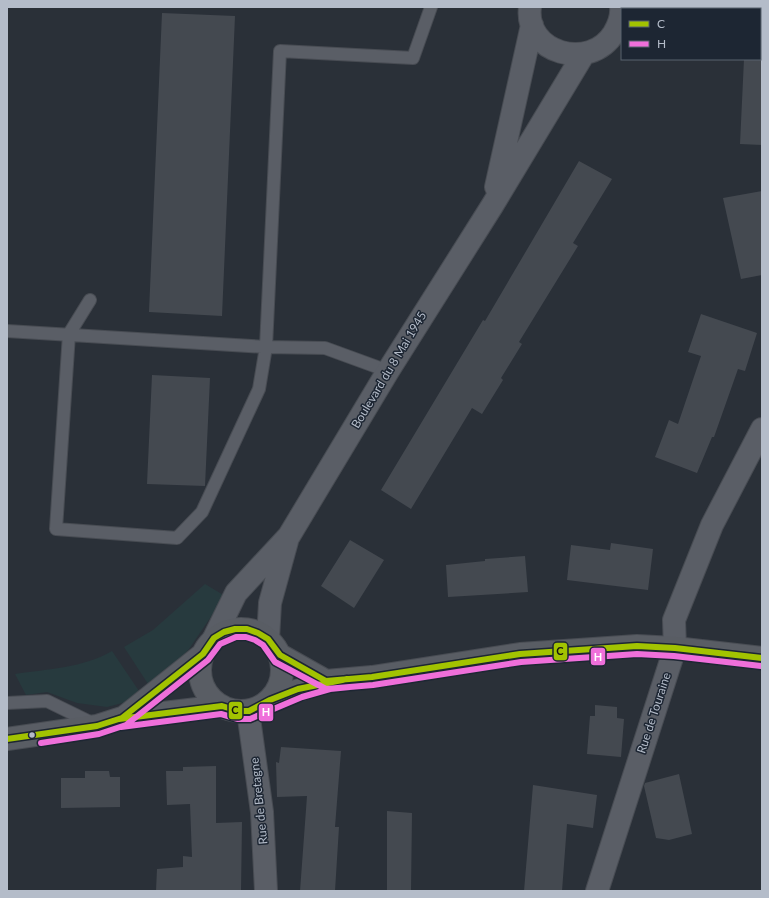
<svg xmlns="http://www.w3.org/2000/svg" width="769" height="898" viewBox="0 0 769 898" font-family="Lato,sans-serif">
<style>
.green{fill:#273a3e}
.building{fill:#444950}
.lines{fill:none;stroke-linecap:round;stroke-linejoin:round}
.service-casing{stroke:#484c53;stroke-width:14}
.minor-casing{stroke:#484c53;stroke-width:24}
.secondary-casing{stroke:#484c53;stroke-width:24}
.service{stroke:#5a5e66;stroke-width:12}
.minor{stroke:#5a5e66;stroke-width:22}
.secondary{stroke:#595d64;stroke-width:22}
.bus-1-casing{stroke:#1d2633;stroke-width:9}
.bus-2-casing{stroke:#1d2633;stroke-width:9}
.bus-1{stroke:#a2c301;stroke-width:6}
.bus-2{stroke:#ef6fda;stroke-width:6}
.bus-dot{fill:#b4bcc9;stroke:#1d2633;stroke-width:1.5}
.labels{text-anchor:middle;stroke-width:3;stroke-linejoin:round;paint-order:stroke}
.street-label{font-size:12px;fill:#b4bcc9;stroke:#1d2633}
.line-badge{stroke:#1d2633;stroke-width:1.5}
.badge-label{font-size:11px;text-anchor:middle;font-weight:bold;fill:#fff}
.pale-badge-label{font-size:11px;text-anchor:middle;font-weight:bold;fill:#111}
</style>
<rect width="100%" height="100%" fill="#2a3038"/>
<!-- green -->
<path class="green" d="M205 584 225 596 189 649 172 668 150 687 124 647 153 630Z
M112 651 141 694 126 702 107 707 77 703 47 692 26 695 15 674C48 669 83 668 112 651Z"/>
<!-- building -->
<path class="building" d="M162 13 235 16 222 316 149 312Z
M760 54H762V145L740 144 744 59H760Z
M579 161 612 179 573 243 578 246 519 342 522 344 501 378 503 380 482 414 472 408 411 509 381 490 483 320 485 321Z
M762 191V275L741 279 723 198Z
M701 314 757 333 745 371 738 369 714 437H712L697 473 655 457 669 420 678 424 701 356 688 352Z
M152 375 210 378 205 486 147 484Z
M350 540 384 560 354 608 321 586Z
M611 543 653 549 648 590 567 580 571 545 610 550Z
M525 556 528 592 448 597 446 565 485 561V559Z
M595 705 617 707V718L624 719 621 757 587 754 590 716H595Z
M281 747 341 751 335 827H339L335 891H300L307 796 277 797 276 762 279 763Z
M216 766V823L242 822 241 891H156L157 869 183 867V856L192 857 190 804 167 805 166 771H183V767Z
M85 771H109L110 777H120V807L61 808V778H85Z
M679 774 692 834 669 840 656 838 644 786 645 783Z
M533 785 597 795 593 828 567 824 562 891H524Z
M387 811 412 813 411 891H387Z"/>
<g class="lines">
<defs>
<path id="service" d="M90 300 69 334 56 529 177 538 202 512 259 389 266 347 280 51 413 58 431 7
M7 331 266 347 325 348 388 371
M7 703 47 701 94 724"/>
<path id="minor" d="M530 7C524 53 590 72 614 33 618 26 622 16 621 7
M760 12H762
M496 187 532 25
M214 638 236 593 289 536 388 371 492 206 583 55
M268 639 270 603 287 541
M248 711 262 812 266 891
M597 891 675 648 674 620 712 525 762 429"/>
<path id="secondary" d="M200 670a41 41 0 1 1 82 0a41 41 0 1 1-82 0Z
M280 655 326 681
M270 700 326 681 372 677 520 654 637 646 675 648 762 658
M123 718 203 654
M7 739 97 726 122 718 222 706"/>
</defs>
<!-- service casing -->
<use href="#service" class="service-casing"/>
<!-- minor casing -->
<use href="#minor" class="minor-casing"/>
<!-- secondary casing -->
<use href="#secondary" class="secondary-casing"/>
<!-- service -->
<use href="#service" class="service"/>
<!-- minor -->
<use href="#minor" class="minor"/>
<!-- secondary -->
<use href="#secondary" class="secondary"/>
<defs>
<path id="bus-1" d="M119 719 222 706 238 711H249L270 700 298 689 347 679
M7 739 97 726 122 718 203 654 214 638 224 632 235 629H247L258 633 268 639 280 655 326 681 372 677 520 654 637 646 675 648 762 658"/>
<path id="bus-2" d="M121 727 221 714 238 719H250L302 697 330 689 350 687
M41 743 99 734 126 725 208 660 220 644 236 637H246L255 640 263 645 275 662 326 689 373 685 521 662 637 654 674 656 761 666"/>
</defs>
<!-- bus-1 casing -->
<use href="#bus-1" class="bus-1-casing"/>
<!-- bus-2 casing -->
<use href="#bus-2" class="bus-2-casing"/>
<!-- bus-1 -->
<use href="#bus-1" class="bus-1"/>
<!-- bus-2 -->
<use href="#bus-2" class="bus-2"/>
</g>
<!-- markers -->
<circle class="bus-dot" cx="32" cy="735" r="3.5"/>
<g class="labels">
<!-- street labels -->
<g class="street-label">
<text transform="translate(389 370) rotate(-59)" y="4">Boulevard du 8 Mai 1945</text>
<text transform="translate(654 713) rotate(-72)" y="4">Rue de Touraine</text>
<text transform="translate(259 801) rotate(-96)" y="4">Rue de Bretagne</text>
</g>
</g>
<g class="line-badge">
<rect x="553" y="642" width="15" height="19" rx="4" fill="#a2c301"/>
<rect x="590" y="647" width="16" height="19" rx="4" fill="#ef6fda"/>
<rect x="228" y="701" width="15" height="19" rx="4" fill="#a2c301"/>
<rect x="258" y="703" width="16" height="19" rx="4" fill="#ef6fda"/>
</g>
<g class="badge-label">
<text x="598" y="661">H</text>
<text x="266" y="716">H</text>
</g>
<g class="pale-badge-label">
<text x="560" y="655">C</text>
<text x="235" y="714">C</text>
</g>
<!-- border -->
<rect width="769" height="898" fill="none" stroke="#b4bcc9" stroke-width="16"/>
<!-- legend -->
<rect x="621" y="8" width="140" height="52" fill="#1d2633" stroke="#59626f"/>
<rect x="629" y="21" width="20" height="6" fill="#a2c301" stroke="#59626f"/>
<text x="657" y="28" font-size="12" fill="#b4bcc9">C</text>
<rect x="629" y="41" width="20" height="6" fill="#ef6fda" stroke="#59626f"/>
<text x="657" y="48" font-size="12" fill="#b4bcc9">H</text>
</svg>
